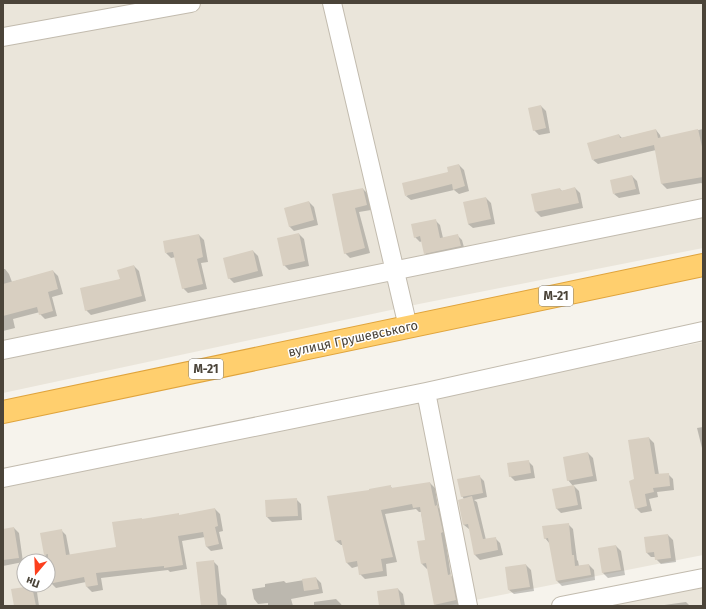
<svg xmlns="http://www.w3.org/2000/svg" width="706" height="609" viewBox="0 0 706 609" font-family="'Fira Sans',sans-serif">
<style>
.residential{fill:#eae5da;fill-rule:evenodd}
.shadow{fill:#0003}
.building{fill:#d8cfc1}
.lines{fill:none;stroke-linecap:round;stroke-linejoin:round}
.minor-casing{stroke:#c2bbae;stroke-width:20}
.highway-casing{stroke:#e0a43c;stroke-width:24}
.minor{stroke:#fff;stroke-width:18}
.highway{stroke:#ffcf6e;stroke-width:22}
.labels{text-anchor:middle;stroke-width:3;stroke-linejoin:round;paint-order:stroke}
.shield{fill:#fff;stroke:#817c74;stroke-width:1}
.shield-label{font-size:12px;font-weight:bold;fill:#4b4439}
.street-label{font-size:13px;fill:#4b4439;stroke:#fff}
</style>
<rect width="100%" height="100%" fill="#f6f3ec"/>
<!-- residential -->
<path class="residential" d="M3 3H703V248L419 304 3 393Z
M703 342V555L445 606H3V487ZM24 561H48V585H24Z
M703 584V606H588Z"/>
<!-- shadow -->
<path class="shadow" d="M541 106 546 111 550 133 539 135 534 130Z
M703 129V184L701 183 667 189 662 184 656 150 598 164 593 160 619 135 622 138 656 130 660 135 661 139Z
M459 165 464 170 469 191 459 194 454 190 411 200 406 196 449 172Z
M632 176 637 181 640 194 619 198 614 194Z
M575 188 580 193 583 208 541 217 536 212 532 195 560 189 562 191Z
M363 189 368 194 371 210 359 212 370 253 350 258 345 253 333 195Z
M486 198 491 203 495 224 473 228 468 224Z
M309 202 314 207 318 225 294 231 289 226Z
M435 220 440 225 443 238 457 235 462 240 465 251 430 258 425 253 422 241 420 242 415 237Z
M299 234 304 239 309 266 289 270 284 265Z
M199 235 204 240 208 262 201 263 207 289 188 293 183 288 176 257 171 258 166 253Z
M253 251 258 256 263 276 234 283 229 278Z
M134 266 139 271 146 301 91 315 86 310Z
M3 269H5L9 274 12 282 53 271 58 276 63 294 52 297 57 316 45 319 40 314V312L13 319 15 328 3 331Z
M703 427V452L697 428Z
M649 438 654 443 659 475 668 474 673 479 674 490 657 492 658 497 649 499 652 511 641 513 636 508Z
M588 453 593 458 597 481 573 485 579 491 582 509 561 513 556 508 573 486 568 480Z
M528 461 533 466 535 478 515 481 510 476Z
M479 476 484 481 487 497 474 500 477 502 486 540 495 538 500 543 503 555 480 560 475 555 470 529H469L464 525V499L462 496Z
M430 483 435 488 438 507 442 511 447 537H445L451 576 456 580 460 605 456 606H436L435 604 428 568 427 569 422 564 426 540 421 512H419L416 509 385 514 397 562 386 564 387 576 365 579 360 574 359 566 352 568 347 563 343 545H341L336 541 371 490 390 486 393 489Z
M296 499 301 504 302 520 272 522 267 517Z
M215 509 220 514 223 531 219 532 223 549 211 551 206 546 205 537 182 541 187 569 170 572 168 570 101 578 103 590 92 592 87 587 86 582 56 588 51 583 48 566V561H47L46 556 45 555 61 530 66 535 70 556 117 548 178 514 180 516Z
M568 524 573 529 577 560 578 561 579 566 589 565 594 570 595 580 562 586 557 581 550 544 545 538Z
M14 528 19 533 23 562 3 566V530Z
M668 535 673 540 676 562 661 564 656 559 655 557H651L646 552Z
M616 546 621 551 625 575 608 578 603 573Z
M213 561 218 566 221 594 226 599 227 606H202Z
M526 565 531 570 534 591 514 594 509 590Z
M316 578 321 583 323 593 291 599 293 606H268V603L258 604 254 599 252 589 265 587V584L284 581 286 583Z
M32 587 37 592 39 606H15Z
M398 589 403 594 405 606H380Z
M336 599 341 604 342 606H314V602Z
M686 602 690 606H657Z"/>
<!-- building -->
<path class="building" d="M541 105 546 128 533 131 528 108Z
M656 129 658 138 698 129 703 151V177L661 184 654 145 592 160 587 143 619 134 620 138Z
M459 164 465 186 453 190 452 184 405 196 402 183 448 172 447 167Z
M632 175 636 189 613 194 610 180Z
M575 187 579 203 535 212 531 194 560 188 561 191Z
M363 188 367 205 355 208 365 248 344 254 332 194Z
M486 197 491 219 468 224 463 202Z
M309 201 314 220 289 227 284 208Z
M436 219 440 238 458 234 461 246 424 254 420 236 414 238 411 224Z
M299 233 305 261 283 266 277 238Z
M199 234 203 257 197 259 203 284 182 289 173 252 165 253 163 241Z
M253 250 258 271 228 279 223 258Z
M134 265 142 296 85 311 80 288 120 279 117 270Z
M53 270 58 289 48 292 53 311 39 315 37 307 3 316V284Z
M649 437 655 474 669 473 670 486 653 488 654 492 645 494 647 506 635 509 629 481 634 479 628 440Z
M588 452 593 476 567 481 563 457Z
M529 460 531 473 509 477 507 463Z
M480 475 483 493 461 497 457 479Z
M430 482 435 506 437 505 443 532 441 533 448 575 451 574 456 600 434 605 426 563 421 564 417 541 425 540 420 507 413 508 412 504 381 510 393 557 381 559 383 571 359 575 357 561 346 563 341 540 335 541 327 496 369 490V489L391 485V488Z
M574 485 578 505 556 509 552 489Z
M472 496 483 539 496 537 498 550 474 555 468 524 463 525 458 500Z
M297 498 298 516 266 517 265 500Z
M215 508 218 526 215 527 219 544 206 547 203 532 178 536 183 565 164 568V566L96 573 98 585 86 587 84 577 48 584V554L44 555 40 533 62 529 66 555 116 547 112 522 142 518V519L179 513V515Z
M569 523 572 555H574L575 566 589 564 591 575 556 581 548 538 544 539 542 526Z
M14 527 19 558 3 560V529Z
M668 534 671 558 655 560 654 552 646 553 644 537Z
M616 545 621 570 602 573 598 548Z
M214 560 218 606H201L196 562Z
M526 564 530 587 508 590 505 567Z
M316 577 319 589 304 591 302 579Z
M32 586 36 606H14L11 589Z
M398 588 401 606H379L377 591Z"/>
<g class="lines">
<defs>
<path id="minor" d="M332 3 408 327
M3 37 191 3
M3 350 703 208
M426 392 468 606
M3 478 426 392 703 331
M561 606 703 578"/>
<path id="highway" d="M3 412 703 265"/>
</defs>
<!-- minor casing -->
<use href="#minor" class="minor-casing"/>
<!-- highway casing -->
<use href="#highway" class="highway-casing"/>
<!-- minor -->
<use href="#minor" class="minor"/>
<!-- highway -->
<use href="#highway" class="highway"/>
</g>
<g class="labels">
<!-- shield labels -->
<g class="shield">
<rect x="539" y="286" width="34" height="20" rx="3"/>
<rect x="189" y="359" width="34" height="20" rx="3"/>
</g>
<g class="shield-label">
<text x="556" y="300">М-21</text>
<text x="206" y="373">М-21</text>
</g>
<!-- street labels -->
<g class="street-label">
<text transform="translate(353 338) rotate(-12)" y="5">вулиця Грушевського</text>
</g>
</g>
<!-- border -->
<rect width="706" height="609" fill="none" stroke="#4b4439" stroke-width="8"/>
<!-- north arrow -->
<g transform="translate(36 573) rotate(199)"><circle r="19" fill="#ffffff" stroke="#b7b4b0"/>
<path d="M0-3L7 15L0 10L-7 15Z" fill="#fc3f1d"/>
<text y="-6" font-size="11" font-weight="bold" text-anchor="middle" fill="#4b4439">Пн</text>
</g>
</svg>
